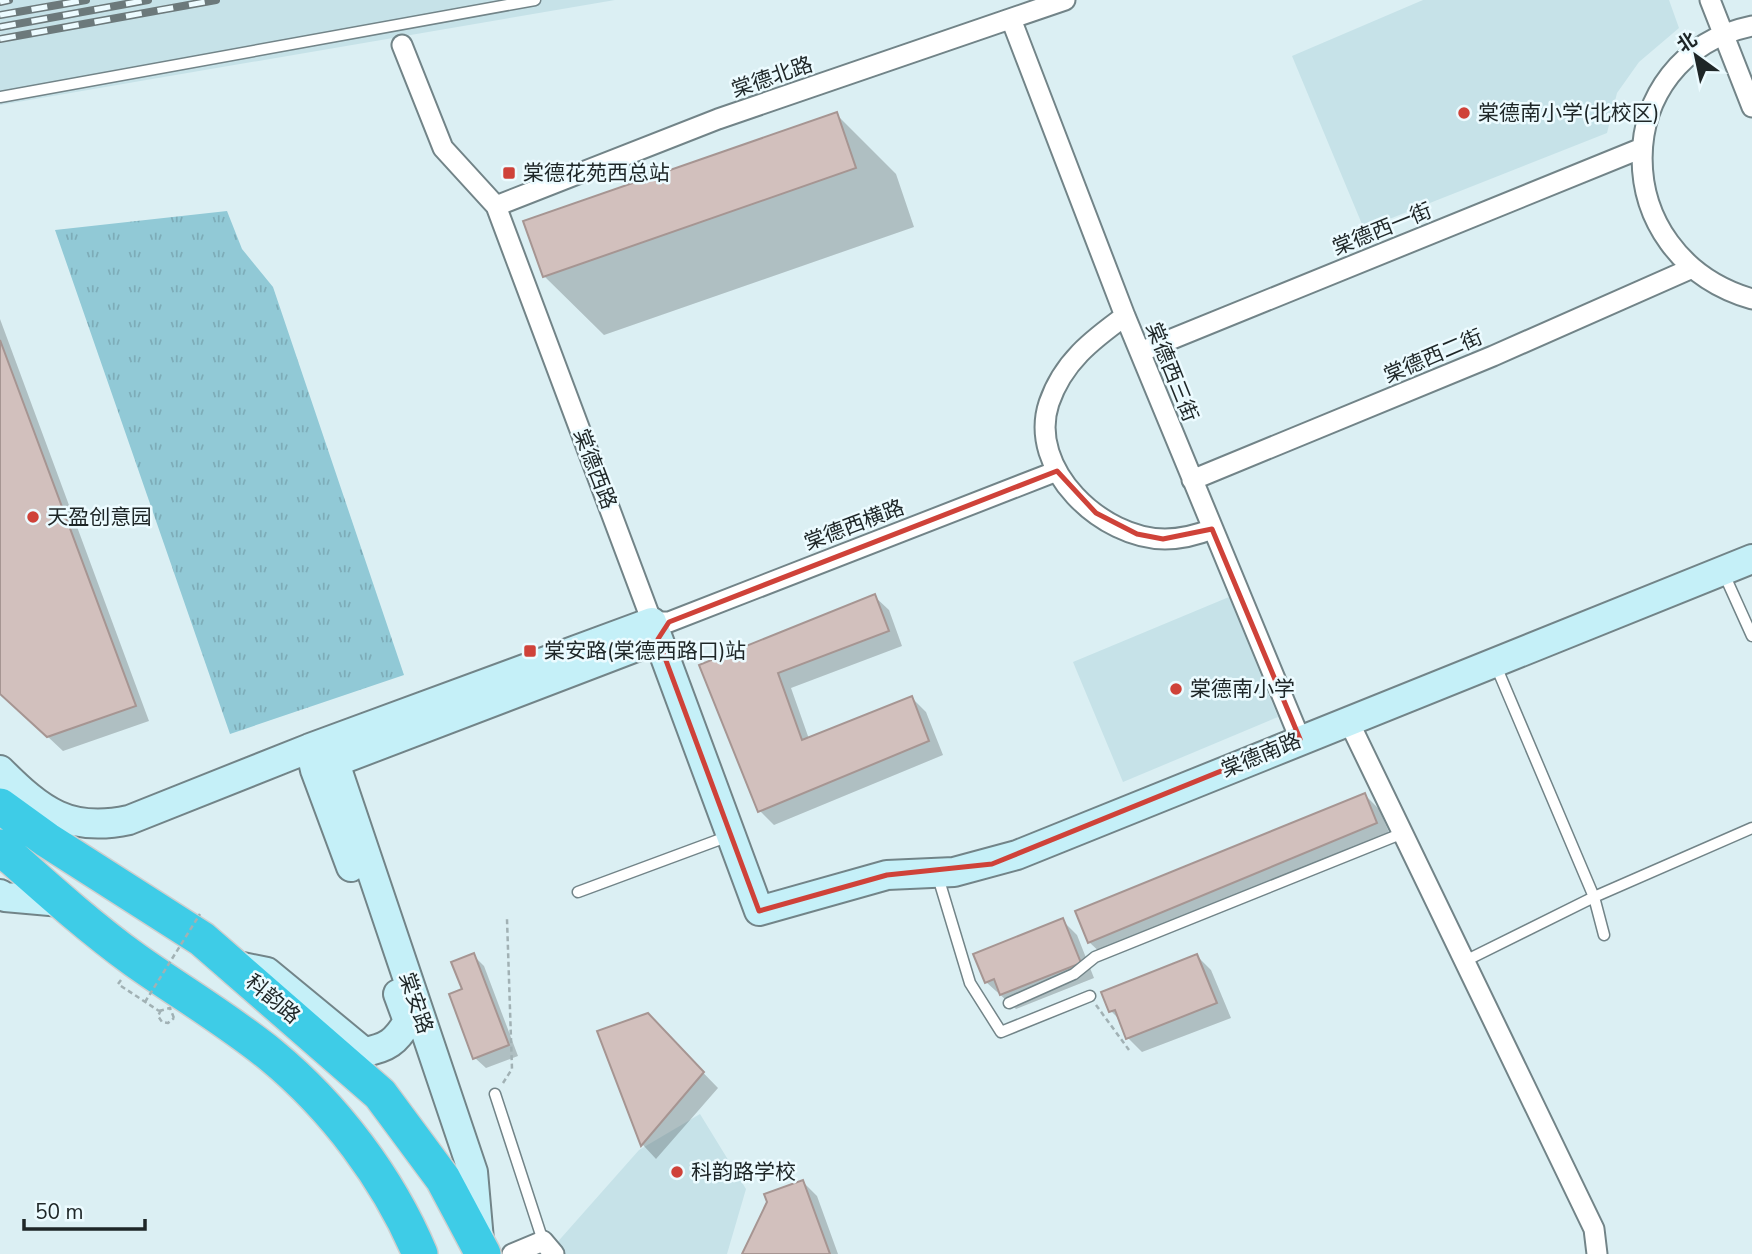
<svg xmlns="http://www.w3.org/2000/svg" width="1752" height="1254" viewBox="0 0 1752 1254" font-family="'Nunito Sans','Noto Sans SC',sans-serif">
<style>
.built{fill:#c6e2e8}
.park{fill:url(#park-tufts)}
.shadow{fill:#0003}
.building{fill:#d2c0bd;stroke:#a69592;stroke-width:2}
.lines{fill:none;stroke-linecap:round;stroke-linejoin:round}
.lane-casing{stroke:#728488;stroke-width:13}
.street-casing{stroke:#728488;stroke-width:23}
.secondary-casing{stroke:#728488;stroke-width:32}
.highway-casing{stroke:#cecfcf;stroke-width:38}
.path{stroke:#a1b1b4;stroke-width:2.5;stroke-dasharray:5 3.5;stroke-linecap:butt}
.lane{stroke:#fff;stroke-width:10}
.street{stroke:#fff;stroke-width:19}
.secondary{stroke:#c5f0f8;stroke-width:28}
.highway{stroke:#3ecce7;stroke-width:35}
.rail-casing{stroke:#6c797b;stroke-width:8}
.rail{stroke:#ecfbff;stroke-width:5;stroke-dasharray:16;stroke-linecap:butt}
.path-bridge{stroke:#a1b1b4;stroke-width:2.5;stroke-dasharray:5 3.5;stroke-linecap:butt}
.marked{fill:none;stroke:#cf4239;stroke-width:5;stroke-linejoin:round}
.poi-dot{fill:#cf4239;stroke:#ecfbff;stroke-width:2.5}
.labels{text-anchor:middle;stroke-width:5;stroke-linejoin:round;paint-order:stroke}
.street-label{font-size:21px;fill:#1e2627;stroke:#ecfbff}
.poi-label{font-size:21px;fill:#1e2627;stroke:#ecfbff;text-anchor:start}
</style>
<defs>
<pattern id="park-tufts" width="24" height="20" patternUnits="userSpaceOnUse" patternTransform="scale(1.75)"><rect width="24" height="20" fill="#91c9d6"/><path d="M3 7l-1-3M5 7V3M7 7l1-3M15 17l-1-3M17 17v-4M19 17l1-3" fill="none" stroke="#7dacb8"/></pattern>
</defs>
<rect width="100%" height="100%" fill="#dbeff3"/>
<!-- built -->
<path class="built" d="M0 0H615L0 105Z
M1423 0H1669L1679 28 1639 62 1617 93 1607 133 1364 229 1292 56Z
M1229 597 1278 717 1123 782 1073 662Z
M700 1114 746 1189 727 1254H562L554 1246 639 1150Z"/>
<!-- park -->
<path class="park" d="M227 211 242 249 273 287 404 675 230 734 55 230Z"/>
<!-- shadow -->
<path class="shadow" d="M836 114 896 174 914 227 604 335 544 276Z
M0 319 149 721 63 751 0 692Z
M874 596 889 610 902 646 791 688 809 739 912 698 926 712 943 755 774 825 760 811 701 666Z
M1365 795 1379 809 1391 837 1104 956 1089 942Z
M1062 920 1077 935 1094 978 1016 1009 986 982Z
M473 955 484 966 518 1056 486 1068 475 1058 464 990Z
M1197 956 1211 970 1231 1018 1142 1052 1128 1038 1122 1022 1111 1011Z
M647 1015 718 1088 656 1159 643 1145 599 1032Z
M803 1182 817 1196 838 1254H744Z"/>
<!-- building -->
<path class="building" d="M837 112 856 168 543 277 523 221Z
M0 340 136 706 47 737 0 694Z
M875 594 889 631 778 673 802 740 912 696 929 741 758 812 699 665Z
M1365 793 1377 823 1088 943 1075 911Z
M1063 918 1081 963 1000 995 994 979 985 983 973 954Z
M474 953 509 1045 473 1059 449 994 462 989 451 962Z
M1197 954 1217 1003 1126 1039 1115 1010 1109 1012 1101 992Z
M648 1013 704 1072 641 1146 597 1031Z
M803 1180 830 1254H742L767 1202 764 1194Z"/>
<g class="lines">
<defs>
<path id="lane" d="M0 97 535 0
M1724 574 1752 636
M1496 666 1594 897 1604 935
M938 877 970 983 1001 1032 1090 996
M578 892 729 836
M1465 961 1594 897 1752 828
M1009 1003 1074 974 1095 957 1403 833
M495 1094 543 1241"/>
<path id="street" d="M1710 0 1752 107
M1011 19 1125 316 1300 739
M1752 26C1607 56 1604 256 1752 299
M402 45 443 148 496 206 652 622H669L1057 471
M496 206 718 119 1065 0
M1125 316C1092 340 1063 362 1049 403 1027 469 1102 539 1165 539 1182 539 1197 535 1212 529
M1140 352 1642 148
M1192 480 1493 356 1690 269
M1348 720 1594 1229 1597 1254
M512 1254 543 1241 554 1254"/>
<path id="secondary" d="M310 748 335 763 473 1172 479 1240
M310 748 315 770 351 867
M317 769 652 641
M0 770C41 811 69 833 129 820L310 748 652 622 759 911 887 875 954 872 1017 855 1752 559
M0 894 5 897 61 902
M233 965 267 972 364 1052C387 1048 396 1042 408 1021L398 994"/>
<path id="highway" d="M0 806 47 840 202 939 380 1094 443 1179 483 1254
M0 847C44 886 88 926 135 960 180 992 228 1020 271 1055 334 1107 388 1178 420 1254"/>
</defs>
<!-- lane casing -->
<use href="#lane" class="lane-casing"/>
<!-- street casing -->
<use href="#street" class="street-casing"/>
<!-- secondary casing -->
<use href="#secondary" class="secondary-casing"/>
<!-- highway casing -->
<use href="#highway" class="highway-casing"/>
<!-- path -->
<path class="path" d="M121 980 118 984 159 1011
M1096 1005 1129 1050
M161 1010 158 1016 162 1022 168 1023 174 1018
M503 1083 512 1069 507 919"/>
<!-- lane -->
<use href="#lane" class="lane"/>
<!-- street -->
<use href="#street" class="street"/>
<!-- secondary -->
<use href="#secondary" class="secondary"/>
<!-- highway -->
<use href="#highway" class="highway"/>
<defs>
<path id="rail" d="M0 2 9 0
M0 15 86 0
M0 27 148 0
M0 39 216 0"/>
</defs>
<!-- rail casing -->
<use href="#rail" class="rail-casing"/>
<!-- rail -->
<use href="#rail" class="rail"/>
<!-- path-bridge -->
<path class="path-bridge" d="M145 1002 200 914
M159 1011 170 1008 174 1018"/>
</g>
<!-- marked area -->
<path class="marked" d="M1057 471 1096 513 1137 534 1163 539 1212 529 1300 739 992 864 887 875 759 911 658 639 669 622Z"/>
<!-- markers -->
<g class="poi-dot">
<circle cx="1464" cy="113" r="7"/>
<rect x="502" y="166" width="14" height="14" rx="3.5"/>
<circle cx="33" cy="517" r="7"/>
<rect x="523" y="644" width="14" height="14" rx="3.5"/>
<circle cx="1176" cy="689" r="7"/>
<circle cx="677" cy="1172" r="7"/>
</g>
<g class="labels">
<!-- street labels -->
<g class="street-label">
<text transform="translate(772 77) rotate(-19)" y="7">棠德北路</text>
<text transform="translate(1382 229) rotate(-22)" y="7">棠德西一街</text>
<text transform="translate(1433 356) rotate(-23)" y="7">棠德西二街</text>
<text transform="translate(1172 372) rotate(68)" y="7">棠德西三街</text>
<text transform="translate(595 469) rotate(69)" y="7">棠德西路</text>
<text transform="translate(854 525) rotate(-21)" y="7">棠德西横路</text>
<text transform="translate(1261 755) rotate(-22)" y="7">棠德南路</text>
<text transform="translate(273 999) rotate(40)" y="7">科韵路</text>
<text transform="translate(416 1003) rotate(71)" y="7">棠安路</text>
</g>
<!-- poi labels -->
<g class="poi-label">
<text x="1478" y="120">棠德南小学(北校区)</text>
<text x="523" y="180">棠德花苑西总站</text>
<text x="47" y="524">天盈创意园</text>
<text x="544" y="658">棠安路(棠德西路口)站</text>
<text x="1190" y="696">棠德南小学</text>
<text x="691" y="1179">科韵路学校</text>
</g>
</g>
<!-- north arrow -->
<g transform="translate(1696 56) rotate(327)" stroke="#ecfbff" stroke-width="5" paint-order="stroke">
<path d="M0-5L12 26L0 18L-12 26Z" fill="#1e2627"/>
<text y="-10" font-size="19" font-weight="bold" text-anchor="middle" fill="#1e2627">北</text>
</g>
<!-- scale -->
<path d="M24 1219v10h121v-10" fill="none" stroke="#1e2627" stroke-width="3.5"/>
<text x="35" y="1219" font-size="21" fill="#1e2627" stroke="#ecfbff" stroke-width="5" paint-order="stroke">50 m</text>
</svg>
